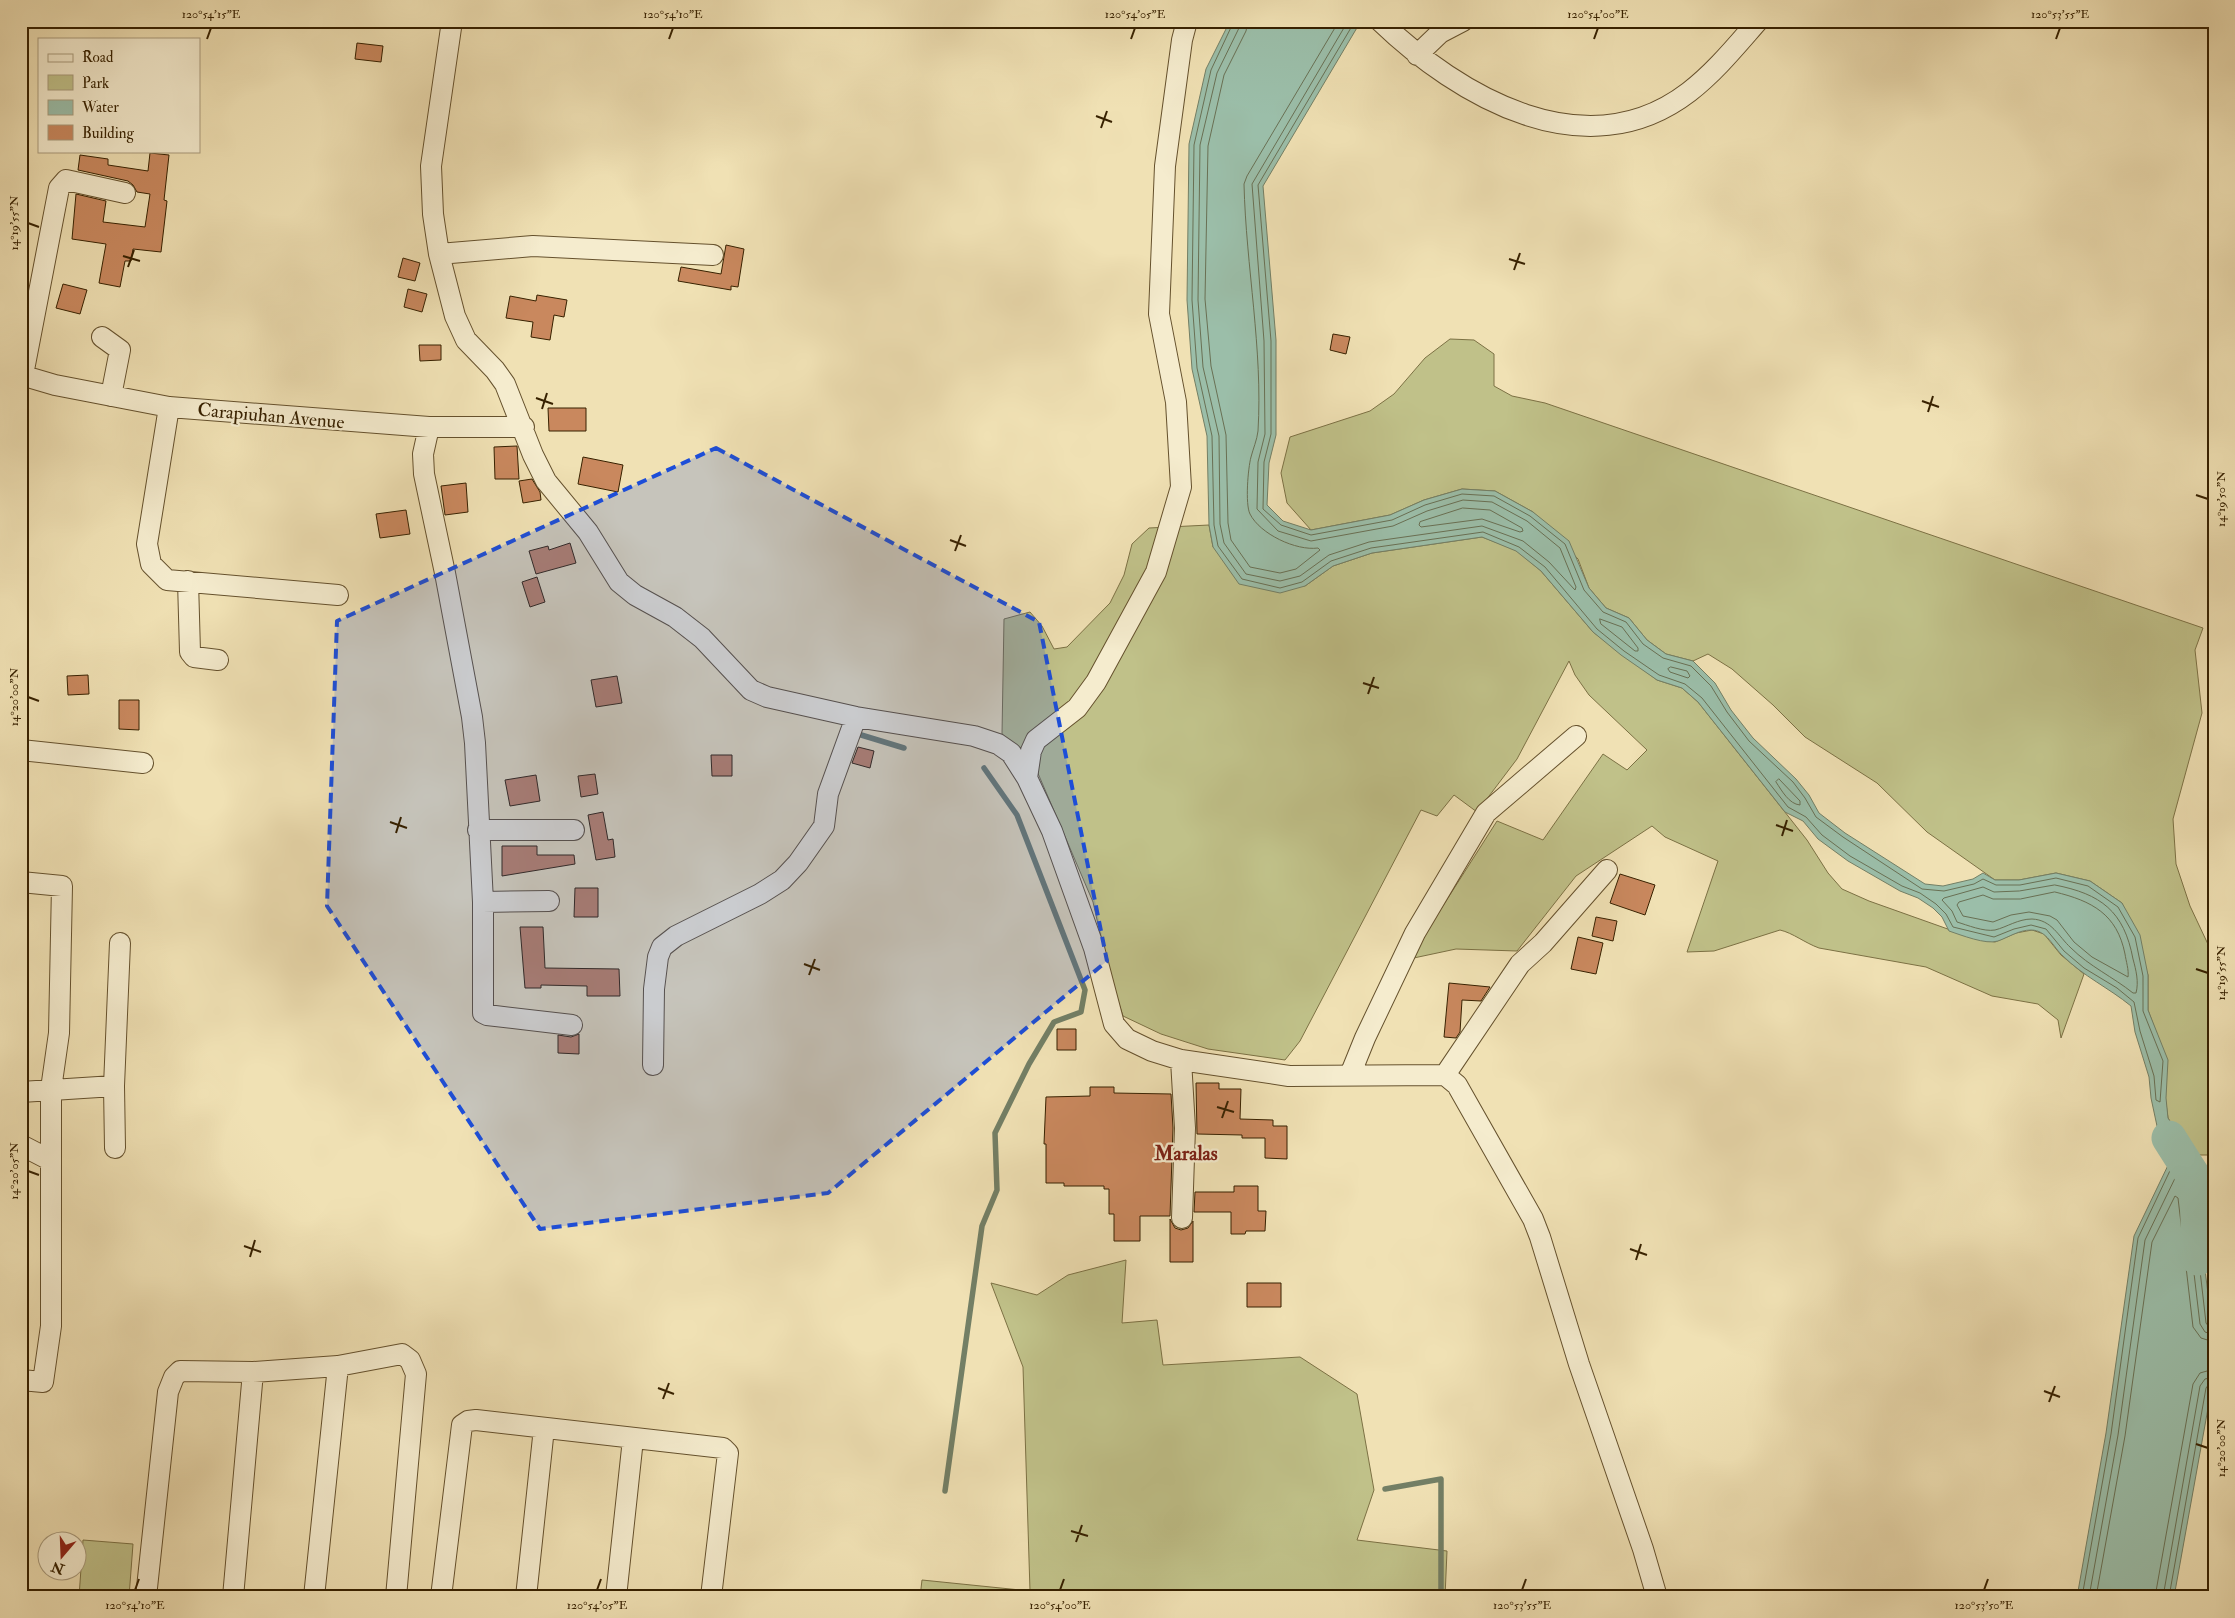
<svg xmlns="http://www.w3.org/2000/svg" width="2235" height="1618" viewBox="0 0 2235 1618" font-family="'IM FELL Double Pica',serif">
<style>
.green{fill:#c0c189;stroke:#7c7144}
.water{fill:#9bbea9;stroke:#737f65}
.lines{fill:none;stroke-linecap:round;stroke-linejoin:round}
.shore{stroke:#697054;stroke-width:1}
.stream{stroke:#737f65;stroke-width:5.5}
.river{stroke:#9bbea9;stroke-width:35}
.building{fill:#c9885e;stroke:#372100}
.minor-casing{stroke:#65512d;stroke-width:22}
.minor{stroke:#f5ecce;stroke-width:20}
.marked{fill:#1d4ed8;fill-opacity:0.2;stroke:#1d4ed8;stroke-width:4;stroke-dasharray:10 6;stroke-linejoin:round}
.ticks{fill:none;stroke:#372100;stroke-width:2}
.labels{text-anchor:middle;stroke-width:4.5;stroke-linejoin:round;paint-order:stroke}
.street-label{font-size:19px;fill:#372100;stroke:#f5ecce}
.neighbourhood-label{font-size:20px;font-weight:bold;fill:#7a1f14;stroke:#f5ecce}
.neatline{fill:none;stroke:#372100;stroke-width:2}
.ticks-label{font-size:12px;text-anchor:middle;fill:#372100}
</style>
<rect width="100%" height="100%" fill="#f0e1b4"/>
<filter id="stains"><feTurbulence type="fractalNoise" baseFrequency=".004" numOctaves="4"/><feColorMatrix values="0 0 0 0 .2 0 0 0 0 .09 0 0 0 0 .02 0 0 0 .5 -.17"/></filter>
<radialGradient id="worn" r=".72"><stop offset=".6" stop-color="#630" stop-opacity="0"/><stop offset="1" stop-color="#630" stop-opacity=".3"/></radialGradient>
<!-- green -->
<path class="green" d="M1450 339 1474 340 1494 354V386L1512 396 1545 403 2203 628 2195 650 2202 713 2173 819 2176 864 2190 906 2214 957V1155H2191L2168 1118 2156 1032 2148 1010V975L2122 903 2090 881 2056 873 2019 880H1995L1927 832 1877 783 1805 737 1773 705 1732 669 1708 654 1693 661 1666 654 1647 640 1629 618 1606 608 1589 588 1578 559 1533 512 1495 491 1462 489 1424 500 1390 515 1311 530 1287 503 1281 473 1290 437 1370 411 1394 394 1425 358Z
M1209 525 1213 547 1305 586 1333 566 1372 553 1482 537 1516 550 1541 571 1593 632 1657 680 1682 688 1698 702 1807 840 1828 873 1842 889 1869 901 1973 938 1995 942 2016 933 2032 930 2044 934 2061 955 2084 974 2061 1038 2058 1020 2038 1004 1992 996 1926 967 1819 948C1805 943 1793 933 1780 930L1714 951 1687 952 1718 861 1665 837 1652 826 1576 876 1517 951 1456 949 1409 959 1497 821 1543 840 1603 754 1627 770 1647 750 1589 695 1575 675 1569 661 1517 759 1477 812 1454 795 1437 816 1421 810 1300 1041 1285 1060 1208 1049 1161 1034 1123 1016 1109 973 1093 902 1037 771 1002 734 1004 619 1030 612 1042 626 1054 649 1067 647 1110 603 1124 575 1132 544 1149 528Z
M1126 1260 1122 1323 1157 1320 1163 1365 1300 1357 1357 1394 1374 1490 1357 1540 1447 1551 1445 1597H920L922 1580 1030 1591 1023 1367 991 1283 1037 1295 1068 1275Z
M83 1540 133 1544 129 1597H79Z"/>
<!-- water -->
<path class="water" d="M1230 21H1361L1263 186 1276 340V435L1269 463 1267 505 1283 521 1311 530 1390 515 1424 500 1462 489 1495 491 1533 512 1569 541 1589 588 1606 608 1629 618 1647 640 1666 654 1693 661 1715 683 1731 710 1753 738 1796 779 1809 795 1819 813 1845 833 1925 884 1943 886 1973 879 1983 873 1995 880H2019L2056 873 2090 881 2122 903 2140 935 2148 975V1010L2168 1060 2166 1098 2168 1118 2191 1155 2214 1343V1375L2174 1597H2077L2106 1433 2134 1236 2172 1157 2160 1140 2151 1098 2149 1077 2135 1032 2131 1006C2109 988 2083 976 2063 956 2053 947 2047 930 2031 930 2019 930 2009 937 1998 941 1986 945 1961 935 1949 931L1942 917 1933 908 1918 898 1900 891 1848 861 1818 839 1803 821 1785 812 1698 702 1682 688 1657 680 1621 655 1593 632 1541 571 1516 551 1482 537 1372 553 1333 566 1305 586 1280 593 1239 584 1213 547 1209 525 1207 436 1192 369 1187 300 1189 144 1206 69Z"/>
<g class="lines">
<!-- shore -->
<path class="shore" d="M1234 21 1211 70 1194 145 1192 300 1197 368 1212 436 1214 525 1218 546 1242 579 1280 588 1302 582 1331 561 1371 548 1483 532 1519 547 1545 567 1597 629 1624 651 1659 675 1685 684 1702 698 1788 807 1806 817 1822 835 1850 856 1902 886 1920 893 1936 904 1946 914 1953 927 1994 937 2014 929 2031 925 2046 929 2064 951 2084 968 2117 988 2134 1002 2140 1031 2154 1076 2156 1100 2160 1102 2163 1061 2143 1011V976L2135 937 2118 907 2088 886 2056 878 2020 885H1996L1983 879 1974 884 1944 891 1922 889 1843 837 1816 817 1805 798 1793 782 1749 741 1727 712 1711 686 1691 666 1663 658 1643 644 1626 622 1603 612 1584 590 1565 544 1530 516 1494 496 1462 494 1425 505 1392 520 1311 535 1281 525 1263 509 1264 462 1271 434V341L1258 185 1355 21
M1241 21 1239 28 1217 73 1200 145 1198 300 1203 367 1219 436 1220 524 1224 543 1246 574 1280 581 1300 576 1329 555 1369 542 1482 526 1523 541 1549 562 1575 590 1576 587 1560 548 1527 521 1492 502 1463 500 1427 511 1393 526 1311 541 1278 531 1257 509 1258 462 1265 434 1264 341 1252 184 1348 21
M1248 21 1246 31 1224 75 1208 146 1205 299 1211 366 1226 435 1228 523 1231 540 1250 567 1280 573 1296 569 1320 550 1318 548C1296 551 1260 534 1250 514 1245 504 1248 468 1251 457 1253 449 1257 440 1258 431 1263 349 1246 267 1244 184L1247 176 1339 21
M1463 508 1490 510 1522 528 1523 531 1520 532 1482 519 1421 527 1419 525 1420 522Z
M1600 619 1622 627 1638 648V651H1635L1601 624Z
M1671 667 1687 671 1690 676 1688 678 1670 672 1668 669Z
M1779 779 1800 801V805C1789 804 1782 791 1776 782Z
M2055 885C2101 894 2124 911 2133 959 2136 970 2139 982 2136 993H2133C2113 977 2089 966 2071 948 2058 936 2052 920 2032 919 2018 919 2007 927 1995 930 1984 932 1967 925 1957 922L1952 911 1942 900 1944 898 1983 887 1994 892 2019 891Z
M2055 892C2092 901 2117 914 2125 954 2126 961 2129 970 2128 977L2092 957 2074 942 2057 920 2050 916 2029 912 2011 915 1993 922 1963 916 1957 905 1959 902 1983 895 1993 899H2020Z
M2082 1597 2111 1434 2138 1238 2176 1158C2174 1147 2165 1140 2162 1129L2164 1126 2187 1157 2206 1323 2209 1327 2214 1328
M2089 1597 2118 1435 2145 1240 2179 1170 2182 1172 2200 1324 2205 1332 2214 1335
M2096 1597 2125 1436 2152 1242 2175 1196 2178 1198 2193 1327 2201 1338 2214 1342
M2155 1597 2193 1384 2200 1373 2214 1369
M2163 1597 2200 1386 2205 1379 2214 1377
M2169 1597 2206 1388 2209 1384 2214 1383"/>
<!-- stream -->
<path class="stream" d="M858 734 904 748
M1385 1489 1441 1479V1597
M945 1491 982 1226 997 1190 995 1133 1029 1064 1054 1022 1081 1012 1085 990 1017 815 984 768"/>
<!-- river -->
<path class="river" d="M2169 1138 2195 1179 2198 1196V1258"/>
</g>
<!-- building -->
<path class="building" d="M357 43 383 46 381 62 355 59Z
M150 153 169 155 164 200 167 201 161 252 133 249 131 261H125L120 287 99 283 106 244 72 239 76 194 106 201 103 222 145 227 150 194 137 192 133 185 128 181 78 170 80 155 108 159V165L148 171Z
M726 245 744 249 738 287 731 286V290L678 281 681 267 721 274Z
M403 258 420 263 415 281 398 277Z
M63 284 87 290 80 314 56 308Z
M408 289 427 294 422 312 404 307Z
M537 295 567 300 564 317 554 315 550 340 531 337 533 322 506 318 510 296 536 301Z
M1333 334 1350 337 1346 354 1330 350Z
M419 345H441V360L420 361Z
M548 408H586V431H549Z
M517 446 519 479H495L494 447Z
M583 457 623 465 618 492 578 484Z
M532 479 540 492 541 500 523 503 519 481Z
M466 483 468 512 445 515 441 486Z
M406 510 410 534 380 538 376 514Z
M570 543 576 563 536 574 529 551 548 546 549 550Z
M537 577 545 602 530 607 522 582Z
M88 675 89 694 68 695 67 676Z
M617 676 622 703 596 707 591 680Z
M119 700H139V730L119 729Z
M858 747 874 751 870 768 852 763Z
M711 755H732V776H712Z
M595 774 598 794 581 797 578 776Z
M536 775 540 801 510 806 505 780Z
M603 812 608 840 613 839 615 857 596 860 588 815Z
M502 846H537V855H574L575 864 502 876Z
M1620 874 1655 885 1645 915 1610 903Z
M575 888H598V917H574Z
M1596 917 1617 921 1613 941 1592 936Z
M520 927H543L545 968 619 969 620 996H587V986L541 985V988H525Z
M1578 937 1603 943 1596 974 1571 969Z
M1449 983 1490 987 1481 1001 1462 1000 1460 1032 1456 1038 1444 1037Z
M1057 1029H1076V1050H1057Z
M579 1034V1054L558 1053V1035L571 1037Z
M1196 1083H1219V1089H1241L1240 1119 1273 1120V1126H1287V1159L1265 1158V1138H1242V1135L1197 1134Z
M1090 1087H1114V1093L1171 1094 1173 1128 1170 1216H1140V1241H1114V1214H1109V1189H1104V1186H1064V1183H1046V1144H1044L1046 1097 1090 1096Z
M1234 1186H1258V1211H1266L1265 1231H1246L1245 1234H1231V1212H1194L1195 1192H1234Z
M1170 1219 1175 1228 1181 1230 1188 1228 1193 1221V1262H1170Z
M1247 1283H1281V1307H1247Z"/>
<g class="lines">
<defs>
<path id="minor" d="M452 21 431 166 433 214 439 254 455 316 466 340 495 370 505 384 533 455 546 481 588 532 619 582 635 595 675 617 702 638 751 690 767 697 856 717 974 736 998 744 1011 753 1027 778 1052 831 1094 948 1114 1024 1127 1039 1152 1051 1181 1060 1289 1076 1445 1075 1457 1085 1533 1219 1540 1237 1579 1364 1643 1549 1657 1597
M1380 21C1459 97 1586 171 1689 92 1715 72 1736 46 1758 21
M1417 55 1440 33 1463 21
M439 254 533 246 713 255
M102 337 120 350 111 396
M21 375 55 385 169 407 429 427H524
M23 375 59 188 66 180 125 193
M169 407 147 544 151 564 167 580 338 595
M429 427 423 454 424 474 445 573 472 717 475 743 483 902V1013L487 1015 572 1025
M188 581 190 652 194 657 218 660
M21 750 143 763
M1027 778 1031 751 1036 740 1077 708 1096 682 1156 572 1181 487 1176 402 1159 314 1165 166 1182 40 1187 21
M478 830H574
M21 882 62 886 59 1033 51 1089V1326L43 1382 21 1380
M483 902 549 901
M1181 1060 1185 1128 1182 1218
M653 1065 654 989 658 957 662 947 676 936 760 894 782 880 798 863 824 826 828 794 856 717
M1350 1075 1365 1038 1415 933 1486 813 1576 736
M1445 1075 1520 964 1543 943 1607 870
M114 1086 120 943
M21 1092 114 1086 115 1148
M21 1145 50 1160
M146 1597 168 1392 174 1377 180 1371 253 1372 338 1366 402 1354 410 1360 416 1374 396 1597
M233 1597 253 1372
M314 1597 338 1366
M441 1597 462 1425 468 1421 476 1420 723 1448 728 1453 711 1597
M526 1597 544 1428
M616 1597 633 1439"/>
</defs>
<!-- minor casing -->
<use href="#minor" class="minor-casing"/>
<!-- minor -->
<use href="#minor" class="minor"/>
</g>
<!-- marked area -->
<path class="marked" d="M716 448 1039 622 1107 961 828 1193 540 1229 327 906 337 621Z"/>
<!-- ticks -->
<path class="ticks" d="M207 39 211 28M669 39 673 28M1131 39 1135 28M1594 39 1598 28M2056 39 2060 28M1096 116 1112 122M1101 128 1107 111M28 223 39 227M123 256 140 261M1509 259 1525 264M128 267 134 250M1514 270 1520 253M536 398 553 404M1922 401 1939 407M542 409 547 393M1928 412 1933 396M2196 495 2208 499M950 540 966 546M955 551 961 535M1363 683 1379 688M1368 694 1374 677M28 697 39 701M390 822 407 828M1776 825 1793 831M396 833 401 817M1782 836 1787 820M804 964 820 970M2196 969 2208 973M809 975 815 959M1217 1107 1234 1112M1222 1118 1228 1101M28 1171 39 1175M244 1246 261 1252M1630 1249 1647 1255M250 1257 255 1240M1636 1260 1641 1244M658 1388 674 1394M2044 1391 2060 1397M663 1399 669 1383M2049 1402 2055 1386M2196 1444 2208 1448M1071 1531 1088 1536M1076 1542 1082 1525M135 1590 139 1579M597 1590 601 1579M1060 1590 1064 1579M1522 1590 1526 1579M1984 1590 1988 1579"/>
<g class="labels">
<!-- street labels -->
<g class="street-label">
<text transform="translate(271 415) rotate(5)" y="7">Carapiuhan Avenue</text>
</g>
<!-- neighbourhood labels -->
<g class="neighbourhood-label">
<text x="1186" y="1160">Maralas</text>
</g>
</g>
<!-- margin -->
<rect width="2235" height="1618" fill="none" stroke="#f0e1b4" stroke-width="55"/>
<!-- legend -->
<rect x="38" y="38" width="162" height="115" fill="#f5ecce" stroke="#a99b7c"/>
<rect x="48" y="54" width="25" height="8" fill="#f5ecce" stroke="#a99b7c"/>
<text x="82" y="62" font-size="15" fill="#372100">Road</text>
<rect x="48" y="75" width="25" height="15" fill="#c0c189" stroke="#a99b7c"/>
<text x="82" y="88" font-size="15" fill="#372100">Park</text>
<rect x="48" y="100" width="25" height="15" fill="#9bbea9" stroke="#a99b7c"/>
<text x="82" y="112" font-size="15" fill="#372100">Water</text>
<rect x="48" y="125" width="25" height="15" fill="#c9885e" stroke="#a99b7c"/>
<text x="82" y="138" font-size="15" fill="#372100">Building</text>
<!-- north arrow -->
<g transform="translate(62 1556) rotate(199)"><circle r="24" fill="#f5ecce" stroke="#a99b7c"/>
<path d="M0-4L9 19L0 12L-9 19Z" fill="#8f2418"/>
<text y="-8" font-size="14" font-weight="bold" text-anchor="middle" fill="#372100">N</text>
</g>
<rect x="28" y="28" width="2180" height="1562" class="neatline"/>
<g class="ticks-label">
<text x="211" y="18">120°54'15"E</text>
<text x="673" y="18">120°54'10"E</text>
<text x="1135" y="18">120°54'05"E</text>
<text x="1598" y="18">120°54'00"E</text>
<text x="2060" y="18">120°53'55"E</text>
<text transform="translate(14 223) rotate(-90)" y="4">14°19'55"N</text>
<text transform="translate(2221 499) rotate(-90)" y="4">14°19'50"N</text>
<text transform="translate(14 697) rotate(-90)" y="4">14°20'00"N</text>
<text transform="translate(2221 973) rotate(-90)" y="4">14°19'55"N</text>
<text transform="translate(14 1171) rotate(-90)" y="4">14°20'05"N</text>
<text transform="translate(2221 1448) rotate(-90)" y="4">14°20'00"N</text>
<text x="135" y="1609">120°54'10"E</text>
<text x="597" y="1609">120°54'05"E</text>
<text x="1060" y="1609">120°54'00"E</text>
<text x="1522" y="1609">120°53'55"E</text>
<text x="1984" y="1609">120°53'50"E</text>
</g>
<rect width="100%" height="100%" filter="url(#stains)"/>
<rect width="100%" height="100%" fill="url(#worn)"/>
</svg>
